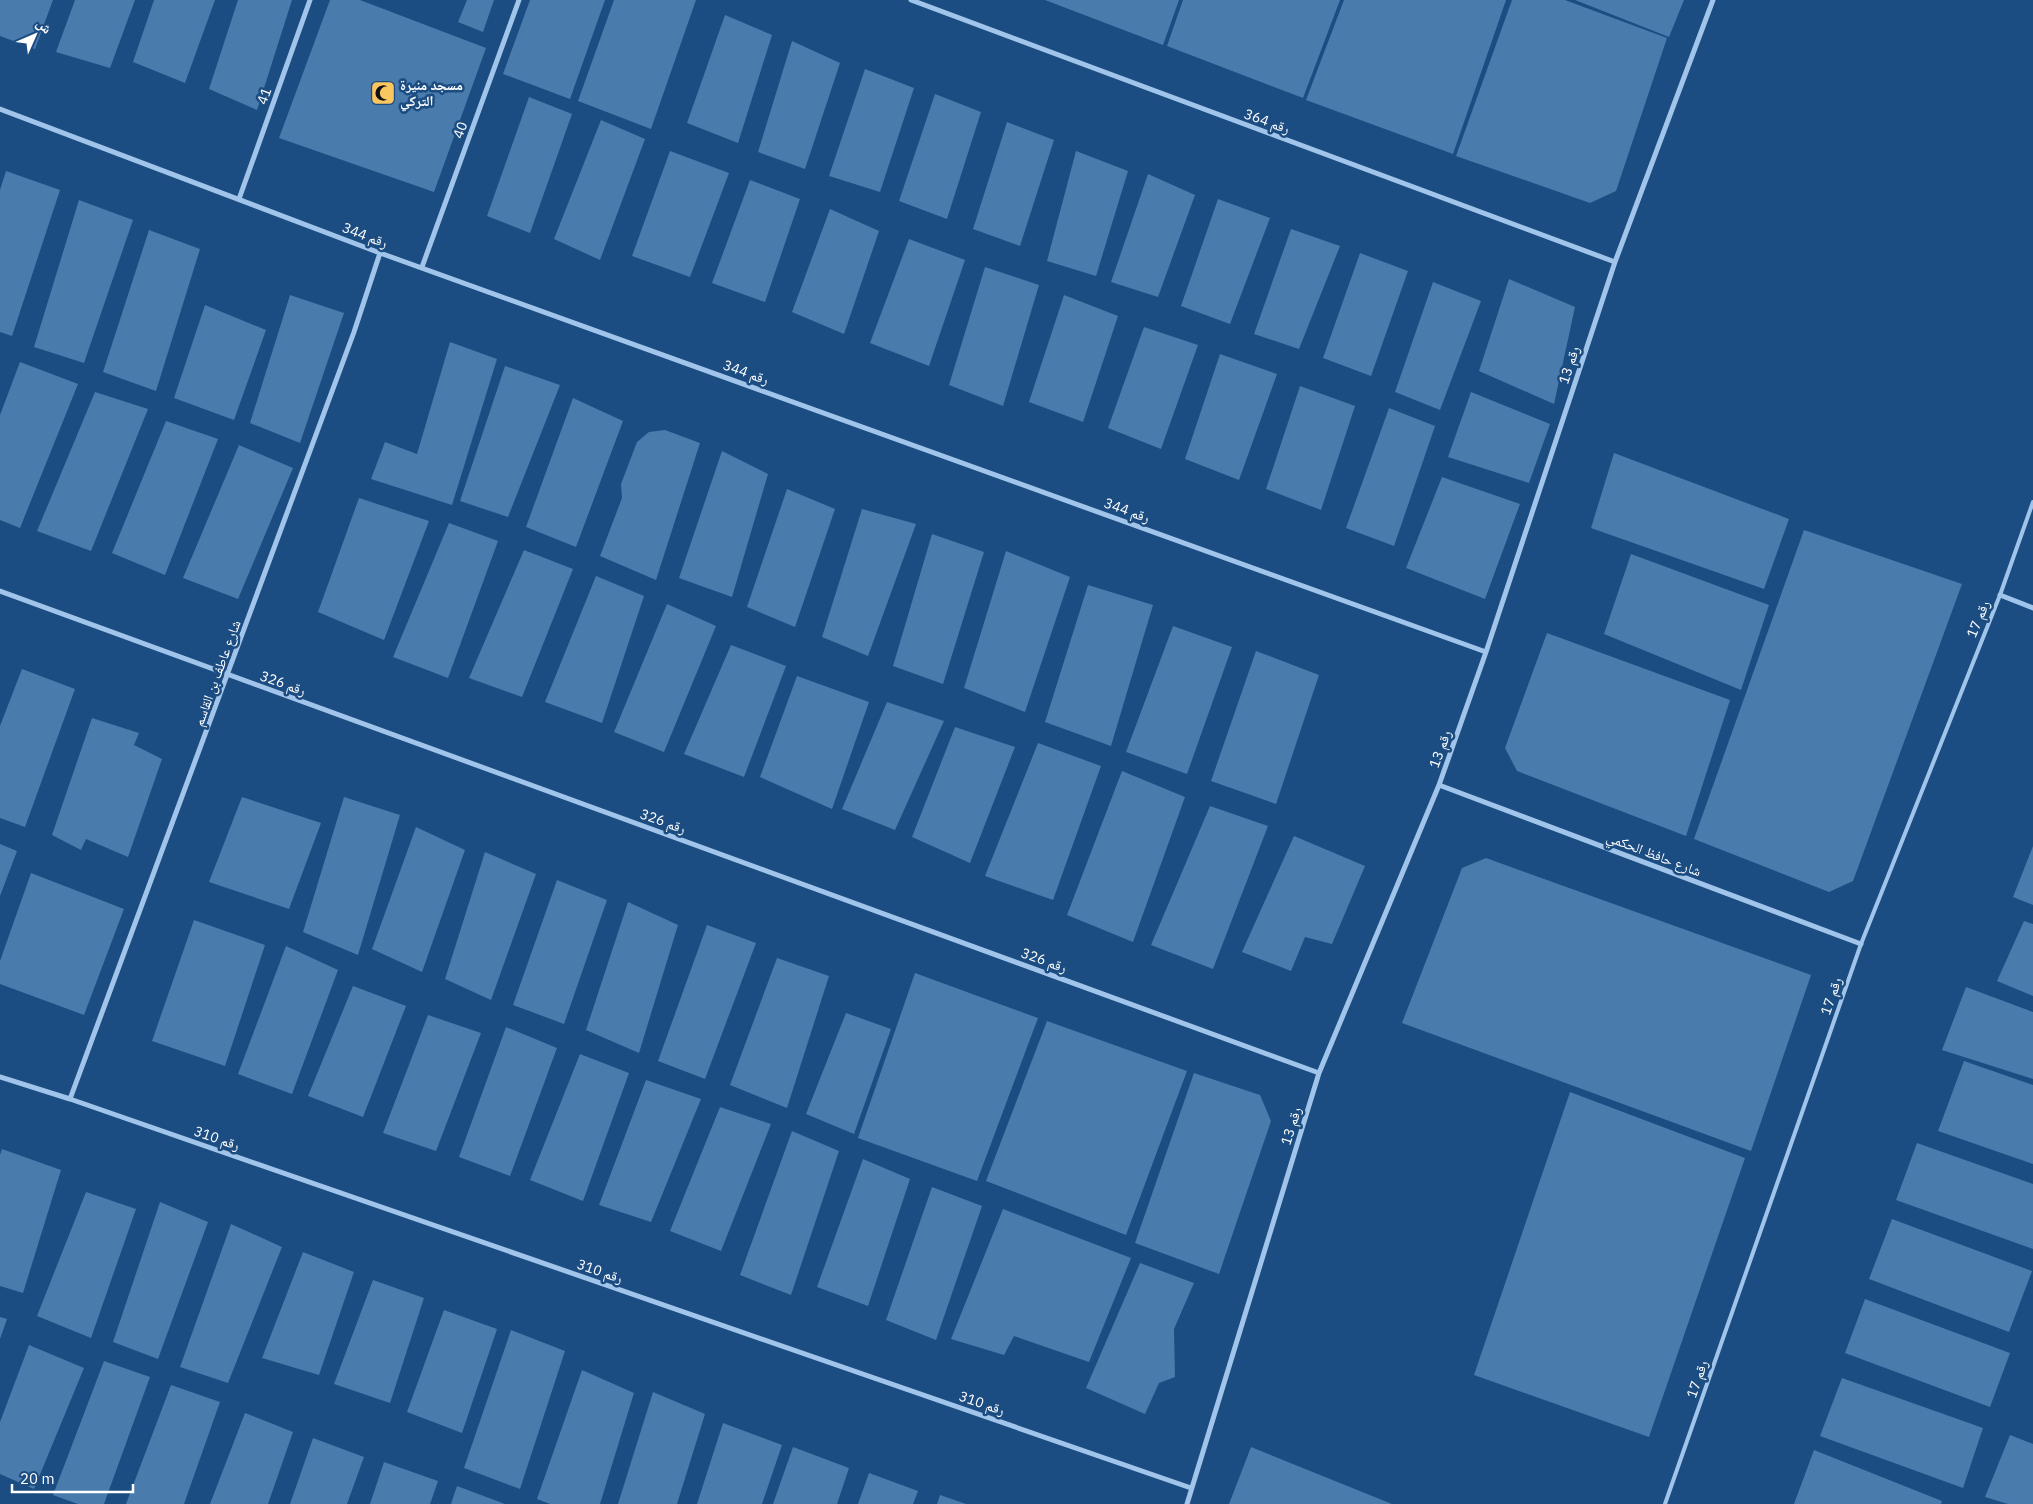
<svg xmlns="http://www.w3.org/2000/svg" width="2033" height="1504" viewBox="0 0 2033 1504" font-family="'IBM Plex Sans','Noto Naskh Arabic',sans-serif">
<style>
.building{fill:#497bad}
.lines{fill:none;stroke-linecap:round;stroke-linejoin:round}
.lane{stroke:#a1c5ea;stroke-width:4}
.street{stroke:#a1c5ea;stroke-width:5}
.labels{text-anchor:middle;stroke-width:5;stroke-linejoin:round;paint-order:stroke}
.poi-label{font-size:14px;font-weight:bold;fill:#fff;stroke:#1c4d82;text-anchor:start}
.street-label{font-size:14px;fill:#fff;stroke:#1c4d82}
</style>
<rect width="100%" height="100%" fill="#1c4d82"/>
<!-- building -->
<path class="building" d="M0 0H53L35 49 0 36Z
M75 0H135L110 68 56 52Z
M154 0H215L185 83 133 62Z
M238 0H292L257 110 209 89Z
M330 0H360L486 48 434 192 279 138Z
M467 0H494L483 32 458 22Z
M530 0H605L570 99 503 74Z
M614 0H696L651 129 578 101Z
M1045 0H1179L1163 45Z
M1183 0H1340L1303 98 1167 46Z
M1344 0H1506L1453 154 1306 100Z
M1512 0H1565L1667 38 1616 191 1590 203 1456 156Z
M1575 0H1684L1669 37Z
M725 15 772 35 738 143 687 123Z
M792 41 840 63 805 169 758 152Z
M865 69 914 88 880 192 829 176Z
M935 94 981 112 947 219 899 201Z
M529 97 572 114 530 233 487 216Z
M601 120 645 139 600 260 554 239Z
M1007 122 1054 140 1020 246 973 229Z
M670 151 729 173 690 277 632 256Z
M1076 151 1128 171 1096 276 1047 261Z
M6 171 60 190 12 336 0 332V190Z
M1148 174 1195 195 1158 297 1111 282Z
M750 180 800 199 765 302 712 283Z
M1218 199 1270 218 1230 324 1181 306Z
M79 200 133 220 84 363 34 347Z
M830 209 879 231 844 334 792 312Z
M1291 229 1340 246 1299 349 1254 334Z
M149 230 200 249 156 391 103 372Z
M909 239 965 260 929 366 870 343Z
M1360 253 1408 271 1371 376 1323 358Z
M985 267 1039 285 1003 406 949 385Z
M1509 279 1575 307 1554 404 1479 371Z
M1433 282 1481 301 1440 410 1395 392Z
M290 295 344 313 300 443 250 423Z
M1064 295 1118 316 1083 422 1029 402Z
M205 305 266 330 234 420 174 398Z
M1144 327 1198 345 1161 449 1108 428Z
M450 342 497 359 452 505 371 479 385 442 417 454Z
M1220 354 1277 374 1239 480 1185 459Z
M20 362 78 384 20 528 0 520V415Z
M505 366 560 385 508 517 460 501Z
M1300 386 1355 406 1321 510 1266 489Z
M95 392 148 409 91 551 37 531Z
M1471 392 1550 424 1529 483 1448 457Z
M573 398 623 421 576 547 526 527Z
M1389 408 1435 426 1394 546 1346 528Z
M166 421 218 439 165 575 112 553Z
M665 430 700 443 656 580 600 556 622 498 621 484 637 442 649 432Z
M239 445 293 468 238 599 183 578Z
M722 451 768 474 732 597 679 578Z
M1614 453 1789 519 1764 589 1591 528Z
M1442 477 1520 504 1485 599 1406 568Z
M787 489 835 509 795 627 747 607Z
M359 498 429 521 384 640 318 612Z
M862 509 916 524 868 656 822 637Z
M449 523 498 541 448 678 393 657Z
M1804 530 1962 584 1853 881 1829 892 1694 839Z
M932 534 984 552 943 684 893 666Z
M524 550 573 569 522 697 469 678Z
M1006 551 1070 577 1025 712 964 688Z
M1631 554 1769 605 1741 690 1604 634Z
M596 576 644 596 602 723 545 702Z
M1088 585 1153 605 1111 746 1045 722Z
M667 604 716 626 664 752 614 732Z
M1173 626 1232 647 1187 774 1126 752Z
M1547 633 1730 700 1686 836 1517 771 1505 748Z
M731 645 786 666 744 777 684 754Z
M1256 651 1319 675 1276 804 1211 781Z
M22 669 75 689 25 827 0 818V726Z
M797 676 869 702 832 809 760 777Z
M887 702 944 721 895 830 842 809Z
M92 718 139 733 134 745 162 759 128 857 86 839 81 850 52 835Z
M955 727 1015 747 970 863 912 837Z
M1038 743 1101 766 1053 900 985 876Z
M1122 771 1185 797 1133 942 1067 915Z
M242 797 321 823 289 909 209 882Z
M344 797 400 815 358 955 303 932Z
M1210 806 1268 826 1213 969 1151 945Z
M416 827 465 850 422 972 372 949Z
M1294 836 1365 866 1332 944 1305 937 1291 971 1242 952Z
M0 844 17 851 0 896Z
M2033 846V905L2013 897Z
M485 852 536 874 491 1000 445 979Z
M1486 858 1811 975 1751 1151 1402 1023 1462 868Z
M31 873 124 909 84 1015 0 984V961Z
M557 880 607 900 564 1024 513 1005Z
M628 902 678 925 639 1053 586 1030Z
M194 920 265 945 225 1066 152 1041Z
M2024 921 2033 924V996L1997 981Z
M707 925 756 943 705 1079 658 1061Z
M286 946 338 970 292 1094 238 1074Z
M777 958 829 976 787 1108 730 1085Z
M915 973 1038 1018 977 1181 858 1138Z
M353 986 406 1006 363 1117 308 1096Z
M1966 987 2033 1012V1079L1942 1050Z
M846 1013 891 1029 854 1134 806 1114Z
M428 1015 481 1033 436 1151 383 1133Z
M1047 1021 1187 1071 1126 1235 986 1181Z
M506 1027 557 1048 510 1176 459 1157Z
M580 1054 629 1073 583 1201 530 1180Z
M1964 1061 2033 1085V1164L1938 1131Z
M1194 1073 1260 1095 1271 1121 1219 1274 1135 1243Z
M646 1080 701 1099 651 1222 599 1205Z
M1570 1092 1745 1158 1649 1437 1474 1375Z
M720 1107 771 1124 721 1251 670 1231Z
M792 1131 839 1151 791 1295 740 1275Z
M1917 1143 2033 1184V1249L1896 1200Z
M2 1149 61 1170 23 1293 0 1286V1155Z
M863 1159 910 1179 868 1306 817 1287Z
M932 1187 982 1206 936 1340 886 1320Z
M86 1192 136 1209 91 1338 37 1316Z
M160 1202 208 1222 158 1359 113 1342Z
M1003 1209 1131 1258 1089 1362 1014 1336 1004 1355 951 1339Z
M1892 1219 2032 1271 2009 1332 1869 1279Z
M231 1224 282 1247 228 1383 180 1367Z
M303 1252 354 1272 319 1375 262 1358Z
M1140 1263 1194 1283 1174 1329 1175 1377 1159 1383 1145 1414 1086 1388Z
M373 1280 424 1298 390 1403 334 1384Z
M1865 1299 2010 1353 1990 1407 1845 1353Z
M444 1310 497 1329 462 1433 407 1412Z
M0 1317 7 1319 0 1339Z
M511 1330 565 1351 520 1489 464 1468Z
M29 1345 84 1368 34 1489 0 1474V1422Z
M104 1361 150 1377 104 1504H78L53 1495Z
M582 1370 634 1393 600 1504H550L537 1499Z
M1842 1378 1983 1428 1963 1488 1820 1436Z
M171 1385 220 1402 184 1504H126Z
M653 1392 705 1414 677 1504H618Z
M245 1413 293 1432 268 1504H210Z
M723 1423 782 1445 762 1504H697Z
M2010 1435 2033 1444V1504H2008L1985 1497Z
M313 1438 364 1457 347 1504H290Z
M793 1447 849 1468 837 1504H773Z
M1251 1447 1392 1504H1229Z
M1814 1450 1942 1501 1941 1504H1794Z
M384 1462 438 1481 430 1504H370Z
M869 1473 918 1491 913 1504H858Z
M457 1486 505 1504H451Z
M940 1495 966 1504H937Z"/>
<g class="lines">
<!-- lane -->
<path class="lane" d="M1665 1504 1861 944 2000 595 2033 502"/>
<!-- street -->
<path class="street" d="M911 0 1615 262
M0 109 380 253 1486 652
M239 199 310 0
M422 267 519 0
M0 591 1319 1073
M2000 595 2033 608
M1439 785 1861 944
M0 1077 70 1099 1191 1488
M70 1099 354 332 380 253
M1187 1504 1319 1073 1439 785 1486 652 1615 262 1713 0"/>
</g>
<!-- icons -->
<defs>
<symbol id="mosque-square" viewBox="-11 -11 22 22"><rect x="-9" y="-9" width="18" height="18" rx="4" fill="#fac65f" stroke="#1c4d82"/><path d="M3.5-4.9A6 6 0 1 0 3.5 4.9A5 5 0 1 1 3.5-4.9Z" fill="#111"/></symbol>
</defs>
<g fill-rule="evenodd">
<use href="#mosque-square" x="369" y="79" width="28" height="28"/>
</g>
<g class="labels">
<!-- poi labels -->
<g class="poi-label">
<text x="400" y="90">مسجد منيرة<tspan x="400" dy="16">التركي</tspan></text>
</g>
<!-- street labels -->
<g class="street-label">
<text transform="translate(264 96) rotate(-70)" y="5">41</text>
<text transform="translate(1267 121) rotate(20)" y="5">رقم 364</text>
<text transform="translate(460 130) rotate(-70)" y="5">40</text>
<text transform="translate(365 235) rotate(21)" y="5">رقم 344</text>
<text transform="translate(1569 365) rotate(-72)" y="5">رقم 13</text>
<text transform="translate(746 372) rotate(20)" y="5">رقم 344</text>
<text transform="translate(1127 510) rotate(20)" y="5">رقم 344</text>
<text transform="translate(1978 619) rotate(-68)" y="5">رقم 17</text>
<text transform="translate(217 673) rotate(-70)" y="5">شارع عاطف بن القاسم</text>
<text transform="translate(283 683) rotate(20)" y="5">رقم 326</text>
<text transform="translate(1440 749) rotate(-70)" y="5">رقم 13</text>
<text transform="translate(663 821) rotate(20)" y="5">رقم 326</text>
<text transform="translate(1654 854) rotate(21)" y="5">شارع حافظ الحكمي</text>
<text transform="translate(1044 960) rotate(20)" y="5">رقم 326</text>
<text transform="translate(1831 996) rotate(-71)" y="5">رقم 17</text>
<text transform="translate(1291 1126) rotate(-73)" y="5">رقم 13</text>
<text transform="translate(217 1138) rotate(19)" y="5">رقم 310</text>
<text transform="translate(600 1271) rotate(19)" y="5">رقم 310</text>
<text transform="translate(1697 1379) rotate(-71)" y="5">رقم 17</text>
<text transform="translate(982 1403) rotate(19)" y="5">رقم 310</text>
</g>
</g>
<!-- north arrow -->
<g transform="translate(35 35) rotate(45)" stroke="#1c4d82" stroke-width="4" paint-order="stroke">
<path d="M0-4L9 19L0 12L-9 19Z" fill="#ffffff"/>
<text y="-8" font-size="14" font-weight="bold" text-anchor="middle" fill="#ffffff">ش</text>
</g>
<!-- scale -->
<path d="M12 1484v8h121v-8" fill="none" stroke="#ffffff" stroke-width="2.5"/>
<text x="20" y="1484" font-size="15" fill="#ffffff" stroke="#1c4d82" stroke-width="4" paint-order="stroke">20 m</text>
</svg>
